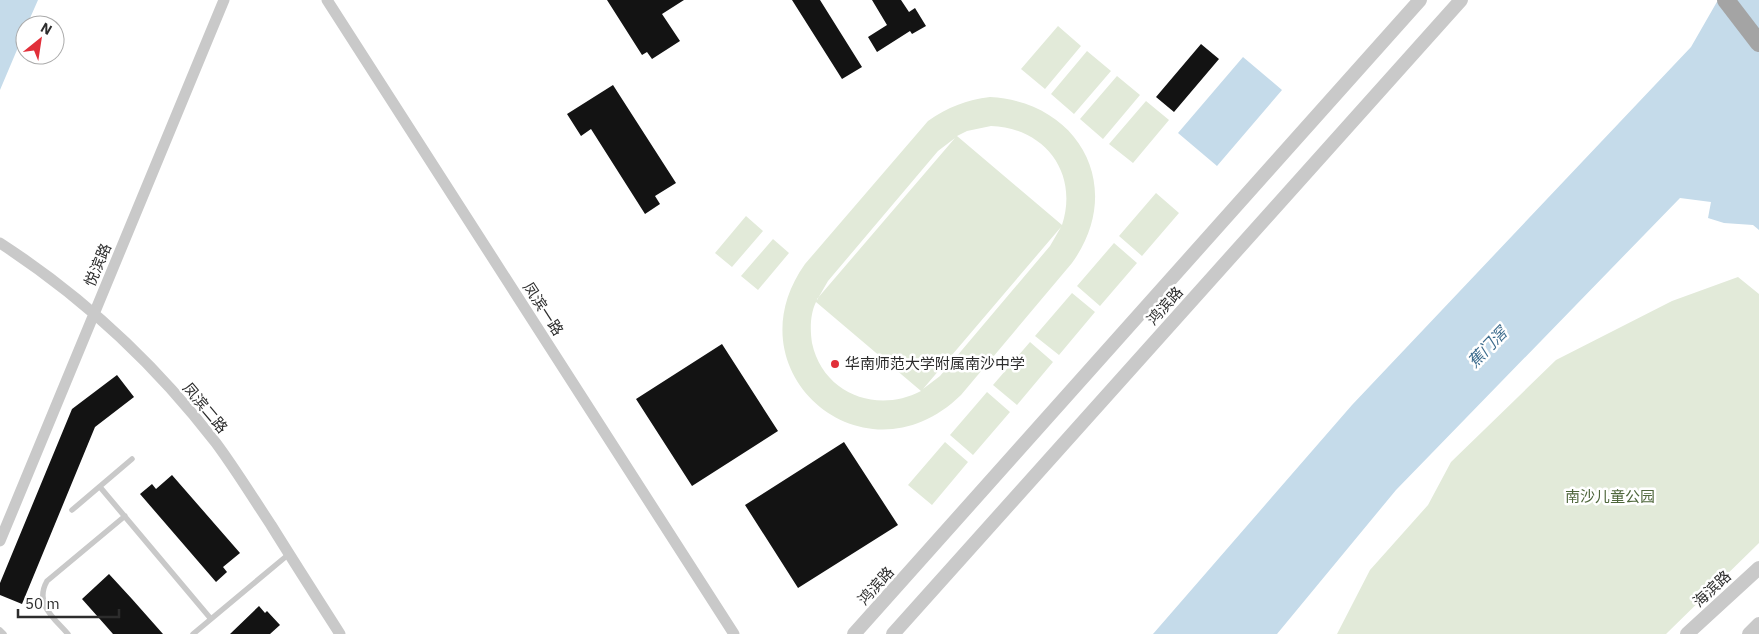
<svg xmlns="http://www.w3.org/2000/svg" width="1759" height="634" viewBox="0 0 1759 634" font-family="'IBM Plex Sans','Noto Sans SC',sans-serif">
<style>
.green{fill:#e2ead9;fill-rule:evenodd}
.water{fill:#c5dbea}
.building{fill:#131313}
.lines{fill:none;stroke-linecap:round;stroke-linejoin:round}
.service{stroke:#c9c9c9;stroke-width:5.5}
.minor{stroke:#c9c9c9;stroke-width:11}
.tertiary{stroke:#c9c9c9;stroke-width:14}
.primary{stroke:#a4a4a4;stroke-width:18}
.poi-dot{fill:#e12f39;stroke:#fff;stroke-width:2}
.labels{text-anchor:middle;stroke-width:5;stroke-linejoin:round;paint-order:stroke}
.street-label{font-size:15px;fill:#2c2c2c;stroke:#fff}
.poi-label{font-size:15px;fill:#2c2c2c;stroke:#fff;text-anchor:start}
.park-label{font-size:15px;fill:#4e663b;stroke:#fff}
.water-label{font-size:16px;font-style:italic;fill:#3c6b8c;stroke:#fff}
</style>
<rect width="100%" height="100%" fill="#fff"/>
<!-- green -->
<path class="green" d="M1058 26 1081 46 1045 89 1021 69Z
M1087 51 1111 71 1074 114 1051 94Z
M1117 76 1140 95 1103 139 1080 119Z
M990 97C1080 102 1126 188 1072 263L961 395C865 489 728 372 805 264L928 121C948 107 966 100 990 97ZM991 126C1045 128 1079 173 1062 225L957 136 967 131ZM955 138 817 299V300L828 281 938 151ZM1061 227 1050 246 940 376 923 389ZM816 302 921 391C877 414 823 394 812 343 810 330 810 314 816 302Z
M1146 101 1169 120 1133 163 1109 144Z
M1156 193 1179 213 1142 256 1119 236Z
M746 216 763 231 732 267 715 253Z
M773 239 789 253 758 290 741 276Z
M1114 243 1137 263 1100 306 1077 286Z
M1738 277 1759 294V543L1666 634H1337L1370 570 1428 505 1451 462 1556 360 1672 301Z
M1072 293 1095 312 1059 355 1035 336Z
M1030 342 1053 362 1017 405 993 385Z
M987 392 1010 412 973 455 950 435Z
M945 442 968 462 932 505 908 485Z"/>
<!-- water -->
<path class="water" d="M0 0H38L27 25H25V31L0 90Z
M1718 0H1759V230L1753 225 1724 223 1708 218 1711 202 1680 198 1396 490 1277 634H1153L1352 405 1691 47Z
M1243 57 1282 90 1217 166 1178 133Z"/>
<!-- building -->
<path class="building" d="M607 0H684L662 14 680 41 652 59 647 52 642 55Z
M792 0H820L862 67 842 79Z
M872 0H901L909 12 915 8 926 26 912 34 910 31 877 52 868 37 887 25Z
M1201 44 1219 59 1174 112 1156 97Z
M613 85 676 183 655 196 660 204 645 214 591 129 581 136 567 114Z
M722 344 778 431 692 486 636 399Z
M117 375 134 397 95 427 22 604 0 595V583L72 409Z
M844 442 898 525 798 588 745 505Z
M172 475 240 553 223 567 227 572 216 582 140 494 152 484 156 489Z
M109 574 132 599 163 634H113L106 626 82 599Z
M259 606 265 613 267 611 280 625 270 634H230Z"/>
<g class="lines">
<!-- service -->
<path class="service" d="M100 487 211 619
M72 510 132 459
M0 630 4 634
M68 634C54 618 34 604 47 581L125 516
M193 634 289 554"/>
<!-- minor -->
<path class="minor" d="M327 0 734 634
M0 243C83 297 156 365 216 443 236 470 253 498 271 525 294 562 317 598 340 634
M0 541 224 0"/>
<!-- tertiary -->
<path class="tertiary" d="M854 634 1420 0
M893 634 1461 0
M1687 634 1759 568
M1749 634 1759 624"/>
<!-- primary -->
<path class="primary" d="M1726 0 1759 43"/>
</g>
<!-- markers -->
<circle class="poi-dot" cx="835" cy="364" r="5"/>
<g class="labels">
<!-- street labels -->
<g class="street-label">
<text transform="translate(98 265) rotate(-67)" y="5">悦滨路</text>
<text transform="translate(1165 306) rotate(-48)" y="5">鸿滨路</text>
<text transform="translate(543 309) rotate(57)" y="5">凤滨一路</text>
<text transform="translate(205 408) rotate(50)" y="5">凤滨二路</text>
<text transform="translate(876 586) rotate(-48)" y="5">鸿滨路</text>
<text transform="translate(1712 589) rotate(-43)" y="5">海滨路</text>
</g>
<!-- poi labels -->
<g class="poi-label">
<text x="845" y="369">华南师范大学附属南沙中学</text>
</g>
<!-- park labels -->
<g class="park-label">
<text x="1610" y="502">南沙儿童公园</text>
</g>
<!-- water labels -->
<g class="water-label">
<text transform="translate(1487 347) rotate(-46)" y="6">蕉门滘</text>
</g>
</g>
<!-- north arrow -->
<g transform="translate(40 40) rotate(30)"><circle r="24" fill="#ffffff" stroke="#ababab"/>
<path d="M0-4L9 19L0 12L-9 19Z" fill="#e12f39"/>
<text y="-8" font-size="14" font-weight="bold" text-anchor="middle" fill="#2c2c2c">N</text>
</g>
<!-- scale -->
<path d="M18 609v8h101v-8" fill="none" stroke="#2c2c2c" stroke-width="2.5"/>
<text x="25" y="609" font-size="15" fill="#2c2c2c" stroke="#ffffff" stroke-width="4" paint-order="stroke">50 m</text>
</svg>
